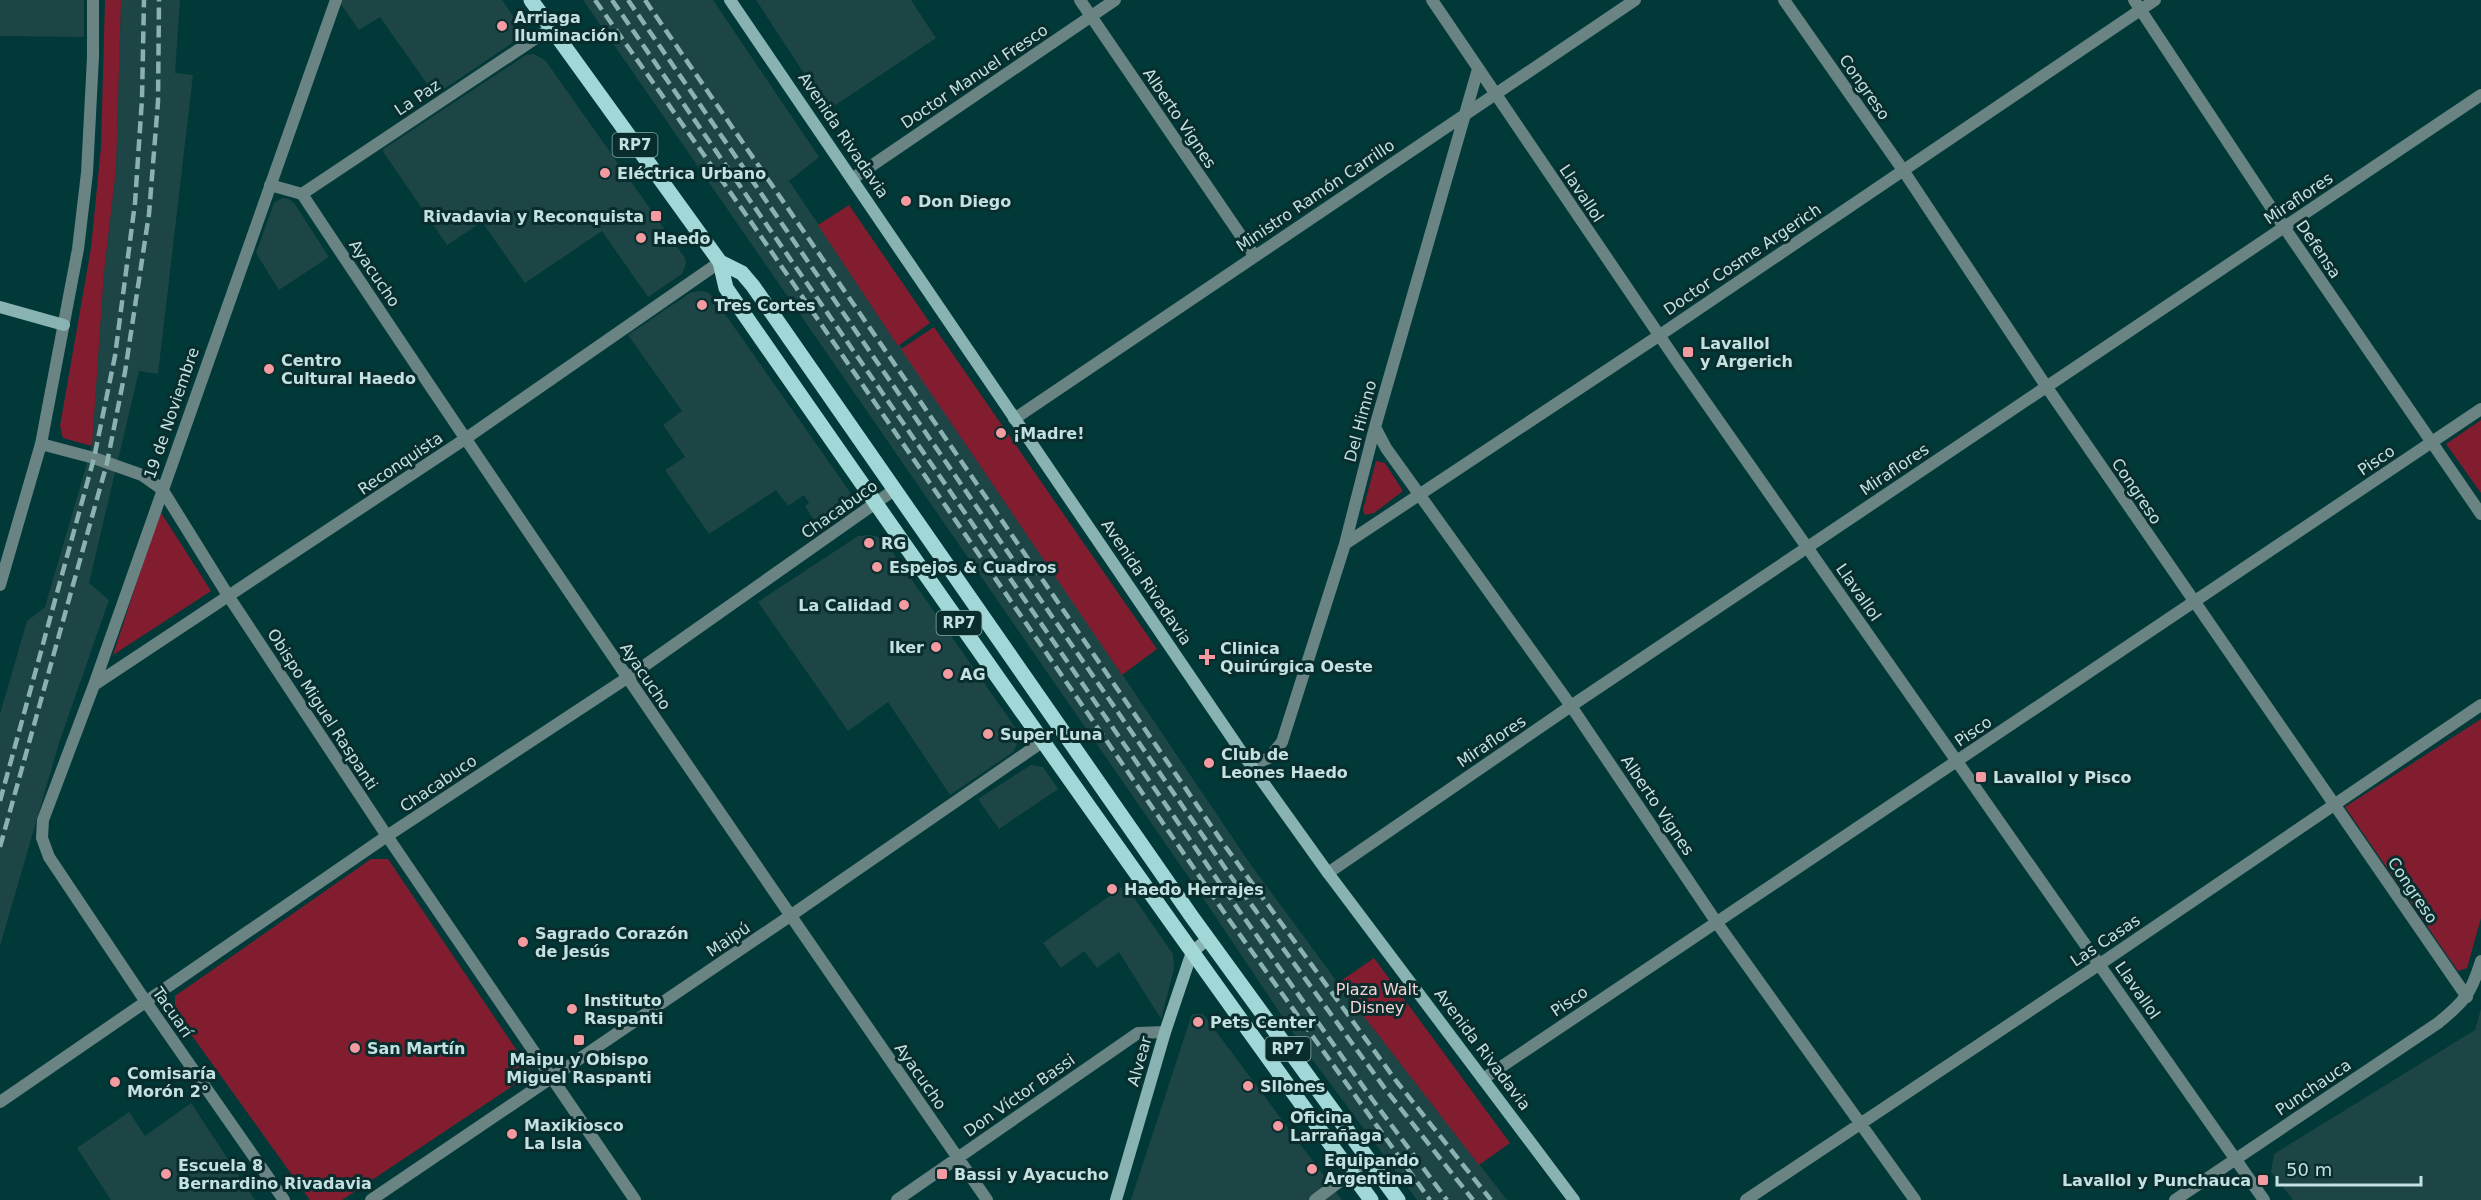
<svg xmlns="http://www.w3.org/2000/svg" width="2481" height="1200" viewBox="0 0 2481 1200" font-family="'DejaVu Sans',sans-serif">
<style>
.built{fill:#1d4545}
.green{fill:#821d30}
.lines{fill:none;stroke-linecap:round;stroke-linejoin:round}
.street{stroke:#6a8383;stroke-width:12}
.secondary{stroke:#89b2b2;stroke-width:12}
.primary{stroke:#a1d7d6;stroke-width:15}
.rail{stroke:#8bb2b1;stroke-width:4.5;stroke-dasharray:12 6;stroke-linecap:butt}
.poi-dot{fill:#f49aa1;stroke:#092d2d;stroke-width:2}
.labels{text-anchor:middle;stroke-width:6;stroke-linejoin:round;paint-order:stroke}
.shield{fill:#092d2d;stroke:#8aabaa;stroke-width:1.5}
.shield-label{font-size:15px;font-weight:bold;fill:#c2e1e0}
.poi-label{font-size:16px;font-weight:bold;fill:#c2e1e0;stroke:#092d2d;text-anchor:start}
.street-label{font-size:16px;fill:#c2e1e0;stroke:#092d2d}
.park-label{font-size:16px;fill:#f6d3d4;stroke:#092d2d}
</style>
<rect width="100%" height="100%" fill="#013939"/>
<!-- built -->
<path class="built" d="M0 0H84V37L0 36Z
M121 0H180L175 73 193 75 158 374 139 371 89 583 109 600 59 743 0 946V714L27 621 45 607 92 446 104 272 116 169Z
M341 0H502L518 23 520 33 518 39 435 95 380 17 359 30 340 3Z
M583 0H713L819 157 789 181 1251 865 1338 983 1507 1200H1417L1300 1043 1203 898Z
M756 0H911L936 38 828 110Z
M534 54 545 60 685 258 686 264 682 274 648 297 602 231 525 283 482 222 447 245 382 150 526 55Z
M282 198 289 199 294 203 329 257 279 290 256 253 274 203Z
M700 291 707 292 713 297 850 492 851 501 846 510 819 528 805 506 809 503 804 495 788 506 776 490 709 534 665 470 685 457 663 425 682 411 628 335 690 293Z
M871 535 878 537 886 543 1017 730 1018 742 1013 752 950 795 888 702 848 731 758 602 858 536Z
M1031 765 1043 767 1058 789 999 829 978 799Z
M1125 885 1173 954 1174 969 1161 1019 1119 952 1097 968 1084 951 1061 968 1043 943Z
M2481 1009V1200H2293L2271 1172 2274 1154 2475 1030Z
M1192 1014H1203L1342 1200H1131Z
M191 1103 255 1200H111L77 1148 129 1112 145 1136Z"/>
<!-- green -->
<path class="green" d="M105 0H121L116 169 104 272 92 446 63 438 60 426 91 248 101 147Z
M849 205 930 323 898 346 818 225Z
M934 327 1157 649 1122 675 901 349Z
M2481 420V493L2446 444Z
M1376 461 1385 463 1403 491 1374 513 1365 515 1363 510Z
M160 511 211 591 113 655Z
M2481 719V918L2467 968 2458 971 2345 807Z
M371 859H388L532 1073 342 1200H310L175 1012V996Z
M1374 958 1510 1143 1479 1165 1338 983Z"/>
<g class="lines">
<!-- street -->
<path class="street" d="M1080 0 1254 255
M1432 0 1676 360 2264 1200
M1784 0 1903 170 2046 386 2467 997
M2134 0 2284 227 2481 514
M852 179 1115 0
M270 185 302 194C526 532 756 866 987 1200
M302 194 551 28
M1014 419 1635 0
M1375 427 1386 448 1571 706 1717 923 1915 1200
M41 444 94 458 142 475 162 489 229 597 387 836 635 1200
M1345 544 1660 335 2155 0
M0 585 41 444 78 249 87 173 93 57V0
M94 685 465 439 720 262
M1251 765 1269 758 1282 742 1345 544 1375 427 1478 69
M1328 873 1571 706 2481 95
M1483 1079 2481 409
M0 1102 387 836 627 678 894 490
M284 1200 146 1002 49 857 42 838 43 820 94 685 336 0
M371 1200 790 916 1042 742
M897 1200 1138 1033 1165 1032
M1315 1200 1368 1160
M1746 1200 2100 964 2481 705
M2175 1200 2438 1023C2464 1002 2471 994 2481 961"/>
<!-- secondary -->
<path class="secondary" d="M730 0 1245 757 1328 873 1574 1200
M0 307 64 325
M1116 1200 1165 1032 1192 952 1208 939"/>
<!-- primary -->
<path class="primary" d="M531 0 720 262 726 288C938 594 1152 899 1371 1200
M720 262 742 273 753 286 1192 917 1398 1200"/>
<!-- rail -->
<path class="rail" d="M595 0 749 219 1230 921 1430 1200
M612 0 1221 885 1372 1099 1447 1200
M628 0 1232 878 1386 1090 1473 1200
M645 0 1225 846 1397 1082 1491 1200
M0 801 94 458 115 356 135 203 142 99 144 0
M0 847 107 463 125 372 149 214 158 102 159 0"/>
</g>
<!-- markers -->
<g class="poi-dot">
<circle cx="502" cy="26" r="6"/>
<circle cx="605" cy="173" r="6"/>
<circle cx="906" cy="201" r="6"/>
<rect x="650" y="210" width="12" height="12" rx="3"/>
<circle cx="641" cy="238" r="6"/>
<circle cx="702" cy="305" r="6"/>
<rect x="1682" y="346" width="12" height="12" rx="3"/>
<circle cx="269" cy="369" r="6"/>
<circle cx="1001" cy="433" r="6"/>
<circle cx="869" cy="543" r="6"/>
<circle cx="877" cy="567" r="6"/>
<circle cx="904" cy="605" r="6"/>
<circle cx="936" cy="647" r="6"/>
<path d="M1204 648h6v6h6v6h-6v6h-6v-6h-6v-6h6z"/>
<circle cx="948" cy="674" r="6"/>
<circle cx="988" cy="734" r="6"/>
<circle cx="1209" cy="763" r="6"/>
<rect x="1975" y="771" width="12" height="12" rx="3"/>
<circle cx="1112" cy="889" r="6"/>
<circle cx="523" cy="942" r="6"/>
<circle cx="572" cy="1009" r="6"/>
<circle cx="1198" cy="1022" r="6"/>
<rect x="573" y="1034" width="12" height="12" rx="3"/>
<circle cx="355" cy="1048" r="6"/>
<circle cx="115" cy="1082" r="6"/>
<circle cx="1248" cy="1086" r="6"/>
<circle cx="1278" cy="1126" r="6"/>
<circle cx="512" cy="1134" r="6"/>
<circle cx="1312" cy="1169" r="6"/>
<circle cx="166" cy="1174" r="6"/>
<rect x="936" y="1168" width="12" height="12" rx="3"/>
<rect x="2257" y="1174" width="12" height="12" rx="3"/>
</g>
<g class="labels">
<!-- shield labels -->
<g class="shield">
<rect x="612.5" y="133" width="45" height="24" rx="4.5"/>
<rect x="936.5" y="611" width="45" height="24" rx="4.5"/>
<rect x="1265.5" y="1037" width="45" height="24" rx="4.5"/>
</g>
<g class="shield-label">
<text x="635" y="150">RP7</text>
<text x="959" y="628">RP7</text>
<text x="1288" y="1054">RP7</text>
</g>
<!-- poi labels -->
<g class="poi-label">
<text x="514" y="23">Arriaga<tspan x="514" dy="18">Iluminación</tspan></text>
<text x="617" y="179">Eléctrica Urbano</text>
<text x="918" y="207">Don Diego</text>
<text x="644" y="222" text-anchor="end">Rivadavia y Reconquista</text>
<text x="653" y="244">Haedo</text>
<text x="714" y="311">Tres Cortes</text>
<text x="1700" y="349">Lavallol<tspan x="1700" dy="18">y Argerich</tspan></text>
<text x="281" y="366">Centro<tspan x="281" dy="18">Cultural Haedo</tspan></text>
<text x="1013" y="439">¡Madre!</text>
<text x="881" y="549">RG</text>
<text x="889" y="573">Espejos &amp; Cuadros</text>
<text x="892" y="611" text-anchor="end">La Calidad</text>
<text x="924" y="653" text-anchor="end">Iker</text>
<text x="1220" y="654">Clinica<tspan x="1220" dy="18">Quirúrgica Oeste</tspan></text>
<text x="960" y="680">AG</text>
<text x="1000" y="740">Super Luna</text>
<text x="1221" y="760">Club de<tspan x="1221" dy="18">Leones Haedo</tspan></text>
<text x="1993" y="783">Lavallol y Pisco</text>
<text x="1124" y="895">Haedo Herrajes</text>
<text x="535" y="939">Sagrado Corazón<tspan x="535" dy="18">de Jesús</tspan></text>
<text x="584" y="1006">Instituto<tspan x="584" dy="18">Raspanti</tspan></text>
<text x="1210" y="1028">Pets Center</text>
<text x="367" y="1054">San Martín</text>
<text x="579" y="1065" text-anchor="middle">Maipu y Obispo<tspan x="579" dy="18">Miguel Raspanti</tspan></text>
<text x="127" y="1079">Comisaría<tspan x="127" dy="18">Morón 2°</tspan></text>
<text x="1260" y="1092">Sllones</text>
<text x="1290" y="1123">Oficina<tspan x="1290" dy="18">Larrañaga</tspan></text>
<text x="524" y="1131">Maxikiosco<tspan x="524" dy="18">La Isla</tspan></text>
<text x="1324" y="1166">Equipando<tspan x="1324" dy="18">Argentina</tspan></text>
<text x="178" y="1171">Escuela 8<tspan x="178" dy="18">Bernardino Rivadavia</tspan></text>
<text x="954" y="1180">Bassi y Ayacucho</text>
<text x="2251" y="1186" text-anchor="end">Lavallol y Punchauca</text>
</g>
<!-- street labels -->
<g class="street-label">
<text transform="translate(974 76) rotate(-34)" y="6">Doctor Manuel Fresco</text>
<text transform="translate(1865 87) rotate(55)" y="6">Congreso</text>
<text transform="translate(417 97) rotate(-34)" y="6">La Paz</text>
<text transform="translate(1180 118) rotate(56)" y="6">Alberto Vignes</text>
<text transform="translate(844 135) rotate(56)" y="6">Avenida Rivadavia</text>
<text transform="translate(1582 193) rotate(56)" y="6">Llavallol</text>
<text transform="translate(1315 195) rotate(-34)" y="6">Ministro Ramón Carrillo</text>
<text transform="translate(2298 198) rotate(-34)" y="6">Miraflores</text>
<text transform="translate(2319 249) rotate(56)" y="6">Defensa</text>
<text transform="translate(1742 259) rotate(-34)" y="6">Doctor Cosme Argerich</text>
<text transform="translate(375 273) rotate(56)" y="6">Ayacucho</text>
<text transform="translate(171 413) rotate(-71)" y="6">19 de Noviembre</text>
<text transform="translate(1360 421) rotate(-75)" y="6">Del Himno</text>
<text transform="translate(2376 460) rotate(-34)" y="6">Pisco</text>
<text transform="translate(400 463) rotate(-34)" y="6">Reconquista</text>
<text transform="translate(1894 469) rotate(-34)" y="6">Miraflores</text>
<text transform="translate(2137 491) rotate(56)" y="6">Congreso</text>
<text transform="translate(839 509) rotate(-35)" y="6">Chacabuco</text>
<text transform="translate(1147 582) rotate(56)" y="6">Avenida Rivadavia</text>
<text transform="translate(1859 592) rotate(55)" y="6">Llavallol</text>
<text transform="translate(646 676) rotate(56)" y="6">Ayacucho</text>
<text transform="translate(323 709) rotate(57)" y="6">Obispo Miguel Raspanti</text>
<text transform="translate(1973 731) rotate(-34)" y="6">Pisco</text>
<text transform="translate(1491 741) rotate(-34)" y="6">Miraflores</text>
<text transform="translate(438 783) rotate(-34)" y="6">Chacabuco</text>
<text transform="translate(1658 805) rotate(56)" y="6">Alberto Vignes</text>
<text transform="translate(2413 890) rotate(56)" y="6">Congreso</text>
<text transform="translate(728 939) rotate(-34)" y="6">Maipú</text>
<text transform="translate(2105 940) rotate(-34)" y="6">Las Casas</text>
<text transform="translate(2138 990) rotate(55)" y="6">Llavallol</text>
<text transform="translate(1569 1001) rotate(-34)" y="6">Pisco</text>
<text transform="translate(173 1012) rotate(55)" y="6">Tacuarí</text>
<text transform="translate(1483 1049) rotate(53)" y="6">Avenida Rivadavia</text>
<text transform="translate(1139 1061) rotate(-74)" y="6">Alvear</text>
<text transform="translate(921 1076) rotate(55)" y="6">Ayacucho</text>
<text transform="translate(2313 1087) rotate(-34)" y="6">Punchauca</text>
<text transform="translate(1019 1095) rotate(-35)" y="6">Don Víctor Bassi</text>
</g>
<!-- park labels -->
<g class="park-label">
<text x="1377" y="995">Plaza Walt<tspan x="1377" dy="18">Disney</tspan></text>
</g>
</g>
<!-- scale -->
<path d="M2277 1176v9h144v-9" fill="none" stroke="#c2e1e0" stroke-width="3"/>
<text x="2286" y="1176" font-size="18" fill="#c2e1e0" stroke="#092d2d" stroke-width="4.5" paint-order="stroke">50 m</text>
</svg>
